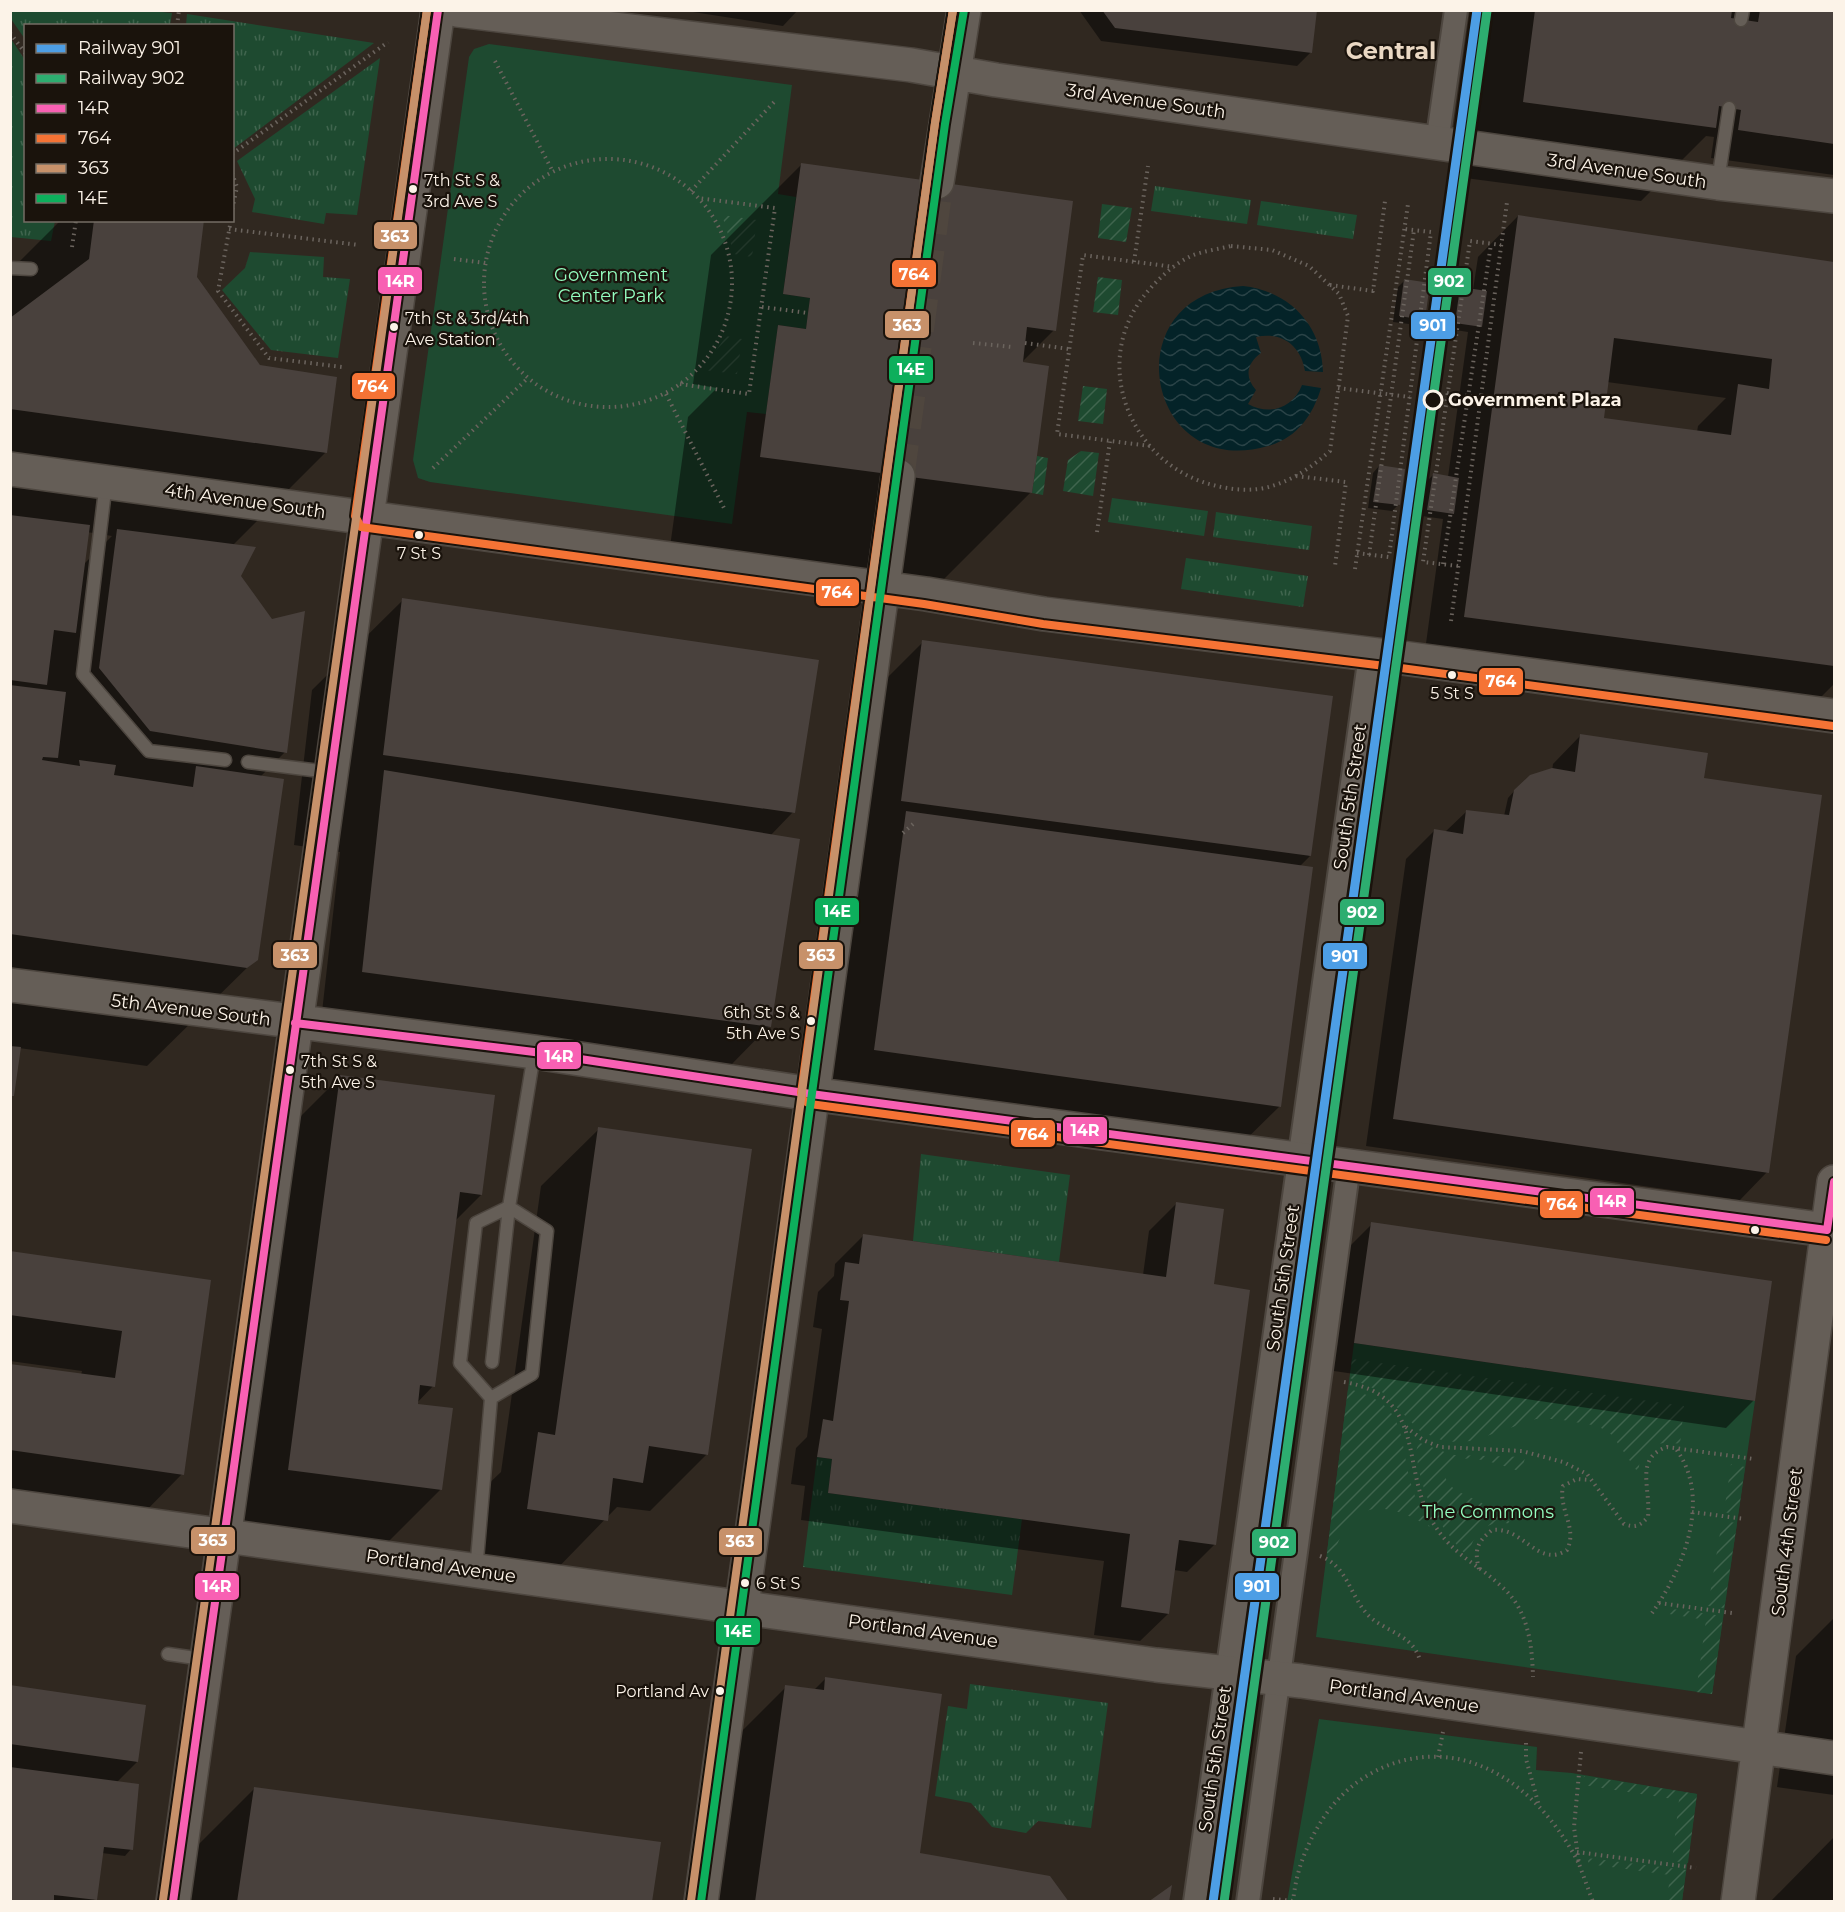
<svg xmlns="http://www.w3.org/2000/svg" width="1845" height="1912" viewBox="0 0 1845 1912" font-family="Montserrat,sans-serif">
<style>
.grass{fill:url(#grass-tufts)}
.park{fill:#1e4a30}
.garden{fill:url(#garden-furrows)}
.water{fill:url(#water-waves)}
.shadow{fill:#0007;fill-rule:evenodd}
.building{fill:#49413d;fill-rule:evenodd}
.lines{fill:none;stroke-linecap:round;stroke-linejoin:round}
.secondary-tunnel{stroke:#4f463e;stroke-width:33;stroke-dasharray:33 16;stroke-linecap:butt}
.lane-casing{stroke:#4d463f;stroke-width:15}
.street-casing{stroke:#4d463f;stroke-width:26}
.secondary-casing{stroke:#4d463f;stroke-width:36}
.path{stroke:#6b645e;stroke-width:4;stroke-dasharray:1.5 4.5;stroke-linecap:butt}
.lane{stroke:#655e57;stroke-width:12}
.street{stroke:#655e57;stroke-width:22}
.secondary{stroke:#655e57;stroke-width:33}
.bus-1-casing{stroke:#1a130c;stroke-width:12}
.bus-2-casing{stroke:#1a130c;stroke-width:12}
.bus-3-casing{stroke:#1a130c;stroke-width:12}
.bus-4-casing{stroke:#1a130c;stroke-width:12}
.bus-1{stroke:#f860b3;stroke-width:8}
.bus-2{stroke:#f57335;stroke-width:8}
.bus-3{stroke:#c7916a;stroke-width:8}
.bus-4{stroke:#0daf5c;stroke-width:8}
.rail-1-casing{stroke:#1a130c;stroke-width:14}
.rail-2-casing{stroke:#1a130c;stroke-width:14}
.rail-1{stroke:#4d9ee5;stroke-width:9}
.rail-2{stroke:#2dad70;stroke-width:9}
.bus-dot{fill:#fcf3e8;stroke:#1a130c;stroke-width:2}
.stop-dot{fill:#1a130c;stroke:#fcf3e8;stroke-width:3}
.labels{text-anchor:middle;stroke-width:4.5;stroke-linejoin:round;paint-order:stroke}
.bus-label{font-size:16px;fill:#fcf3e8;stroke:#1a130c;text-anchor:start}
.street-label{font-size:18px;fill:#fcf3e8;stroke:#1a130c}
.park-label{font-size:18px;fill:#93fdbf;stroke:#1a130c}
.stop-label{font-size:18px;font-weight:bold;fill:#fcf3e8;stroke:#1a130c;text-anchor:start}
.district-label{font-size:24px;font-weight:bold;fill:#ead8c3;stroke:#1a130c}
.line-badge{stroke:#1a130c;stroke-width:2}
.badge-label{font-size:16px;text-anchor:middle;font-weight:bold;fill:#fff}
</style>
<defs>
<pattern id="grass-tufts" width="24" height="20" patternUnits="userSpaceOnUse" patternTransform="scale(1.5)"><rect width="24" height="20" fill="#1e4a30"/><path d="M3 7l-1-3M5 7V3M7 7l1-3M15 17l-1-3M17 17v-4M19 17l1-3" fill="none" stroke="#40654e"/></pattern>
<pattern id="garden-furrows" width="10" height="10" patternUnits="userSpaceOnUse" patternTransform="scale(1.5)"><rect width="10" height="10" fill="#1e4a30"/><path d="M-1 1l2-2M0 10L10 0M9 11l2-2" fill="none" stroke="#40654e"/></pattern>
<pattern id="water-waves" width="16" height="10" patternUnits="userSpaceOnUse" patternTransform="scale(1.5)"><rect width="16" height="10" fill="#042328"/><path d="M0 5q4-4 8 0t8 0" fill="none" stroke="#2a4347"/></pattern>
</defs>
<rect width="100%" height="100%" fill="#302820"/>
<!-- grass -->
<path class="grass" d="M152 11 172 13 170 25 26 26 25 39 11 19V11Z
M187 14 374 43 233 149 232 26 186 25Z
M11 39 25 60 26 220 55 221 51 241 11 237Z
M380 58 357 215 326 213 324 224 252 212 255 199 237 161Z
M1155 186 1251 200 1247 224 1151 211Z
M1261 201 1357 215 1353 239 1257 225Z
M250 252 324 257 323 277 350 279 338 358 271 350 222 290 245 268Z
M1112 498 1208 511 1204 536 1108 522Z
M1216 512 1312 526 1309 550 1213 537Z
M1186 558 1308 576 1303 607 1181 589Z
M921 1154 1070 1175 1059 1262 913 1241Z
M817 1457 832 1459 828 1493 1022 1519 1012 1595 803 1567Z
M970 1684 1108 1703 1091 1828 1038 1821 1026 1833 992 1827 971 1803 935 1796 948 1706 967 1709Z"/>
<!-- park -->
<path class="park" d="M489 44 792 85 778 194 796 197 783 294 810 298 806 329 778 325 766 414 747 412 732 524 430 482 418 478 413 460 469 57 474 49Z
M1354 1343 1755 1401 1712 1694 1316 1637Z
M1319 1719 1537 1747 1536 1770 1572 1773 1697 1794 1682 1901 1287 1902Z"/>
<!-- garden -->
<path class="garden" d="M1102 204 1132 208 1126 242 1098 238Z
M722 215 757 220 752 257 734 254Z
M1098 277 1122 280 1118 315 1093 312Z
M726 336 742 339 737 374 703 370Z
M1083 386 1107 389 1103 424 1078 421Z
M1081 451 1099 453 1093 496 1063 491 1068 460Z
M1037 456 1048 458 1043 495 1032 493Z
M1352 1359 1684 1406 1680 1444C1657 1439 1637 1448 1639 1474L1612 1435 1598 1426 1557 1419H1536L1472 1441 1446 1442 1420 1431 1382 1392 1350 1378Z
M1348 1389C1406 1403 1399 1434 1410 1480 1414 1496 1421 1513 1430 1527 1383 1499 1350 1499 1333 1557L1327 1553Z
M1420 1443 1453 1455 1525 1457 1522 1472C1502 1466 1458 1446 1444 1470L1447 1483 1457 1491 1480 1502 1516 1526C1491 1515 1470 1533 1469 1558 1442 1531 1425 1503 1418 1465 1417 1457 1414 1449 1420 1443Z
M1731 1464 1745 1467 1738 1515 1724 1512Z
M1722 1521 1737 1523 1724 1608 1708 1606Z
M1665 1608 1723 1616 1712 1694 1696 1692 1706 1620 1663 1613Z
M1584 1776 1697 1794 1688 1863 1672 1861 1679 1800 1583 1785Z
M1587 1858 1686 1870 1682 1901H1667L1670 1875 1589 1864Z"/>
<!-- water -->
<path class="water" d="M1243 286C1290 291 1322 326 1323 372L1305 371C1301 346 1282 331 1256 337L1261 353C1247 363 1244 377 1256 390L1248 404C1270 416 1293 408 1302 385L1321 388C1313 415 1297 438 1268 446 1145 482 1112 294 1243 286Z"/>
<!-- shadow -->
<path class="shadow" d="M680 10H798L783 26Z
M1079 10H1316L1311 52 1297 66 1101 41Z
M1472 10H1834V175L1711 158 1714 137 1706 136 1641 201 1450 176Z
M801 165 1054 330 1021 363 1031 492 940 583 670 547 688 417 717 388 693 384 711 255Z
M1518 216 1834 263V684L1810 708 1424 658 1443 519 1422 516 1427 481 1433 475 1448 477 1468 332 1449 329 1454 295 1461 288 1473 290 1478 257ZM1607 382 1726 398 1698 426 1697 432 1602 419Z
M61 220H202L195 278 325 453 232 546 285 752 260 777 256 959 147 1066 19 1048 10 1098V271ZM87 532 112 536 83 565Z
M1404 281 1424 319 1417 325 1393 322 1398 287Z
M1379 466 1398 505 1392 511 1368 508 1373 473Z
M403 600 793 812 770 836 769 1026 729 1067 322 1012 340 852 294 845 312 690Z
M923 642 1310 856 1299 867 1280 1106 1222 1163 817 1107 849 716Z
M1580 736 1702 779 1767 1172 1740 1200 1366 1146 1406 859 1434 831 1445 832 1467 811 1504 816 1508 798 1516 789 1552 771 1553 764Z
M340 1077 481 1195 455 1221 433 1386 415 1405 440 1490 383 1547 232 1527 283 1134Z
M599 1129 707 1454 650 1511 617 1507 549 1577 471 1566 481 1491 501 1472 541 1186Z
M1176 1204 1212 1285 1215 1544 1187 1572 1174 1570 1168 1614 1140 1641 1094 1635 1104 1561 801 1520 805 1486 791 1484 796 1448 807 1437 822 1329 813 1327 818 1292 834 1276 835 1264 863 1236 1143 1275 1149 1231Z
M1372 1224 1754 1400 1726 1428 1327 1370 1344 1252Z
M10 1253 209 1281 182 1474 142 1515 10 1496V1365L81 1375 82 1371 10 1361Z
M1834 1618V1795L1777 1787 1796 1656Z
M825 1679 918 1854 1067 1902H694L712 1761 786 1687 814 1690Z
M10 1687 137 1762 116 1783 131 1849 125 1856 102 1853 94 1902H10Z
M254 1789 651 1902H189L197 1846Z
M1834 1837V1902H1770Z"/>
<!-- building -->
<path class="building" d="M1102 10H1317L1312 53 1115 28Z
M1535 10H1732L1731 18 1758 22 1760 10H1834V144L1738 130 1741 110 1719 106 1716 128 1523 102Z
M801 163 1073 201 1056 331 1027 327 1023 362 1049 366 1032 493 760 457 778 325 806 329 808 313 810 298 783 294Z
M1518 215 1834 262V666L1464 617ZM1614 338 1772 359 1769 389 1738 384 1731 435 1604 418Z
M94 220H204L197 277 260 365 337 377 327 453 10 409V318L89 259Z
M1404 279 1430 283 1425 320 1399 316Z
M1460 287 1487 291 1482 327 1455 323Z
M1379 465 1405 469 1400 505 1373 502Z
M1433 473 1459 478 1454 514 1427 510Z
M10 515 90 525 76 633 54 630 47 685 10 680Z
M117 529 256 547 241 576 272 619 305 611 287 753 150 731 99 668Z
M402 598 819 660 795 813 383 755Z
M922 640 1333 696 1311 856 901 801Z
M10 685 66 692 58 758 43 757 42 760 80 766 79 760 116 765 114 775 193 787 196 766 284 779 258 960 247 968 10 934Z
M1580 734 1708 753 1704 778 1822 795 1769 1173 1393 1119 1434 829 1463 834 1466 810 1509 815 1514 790 1530 775 1552 768 1575 772Z
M384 770 800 839 771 1027 362 972Z
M906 811 1313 867 1281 1107 874 1050Z
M10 1046 21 1047 14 1096H10Z
M340 1075 495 1095 482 1195 460 1192 435 1387 420 1385 418 1404 453 1408 442 1490 288 1470Z
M598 1127 752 1149 708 1455 649 1446 643 1483 613 1478 608 1521 527 1509 538 1432 555 1435Z
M1176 1202 1224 1209 1214 1284 1250 1290 1216 1545 1179 1540 1169 1614 1121 1607 1130 1534 828 1493 832 1459 817 1457 823 1419 833 1421 849 1301 840 1300 845 1262 859 1264 863 1234 1166 1277Z
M1371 1222 1772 1281 1755 1401 1354 1343Z
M10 1251 211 1280 184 1475 10 1450V1364L115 1378 122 1331 10 1315Z
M825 1677 942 1694 920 1853 1050 1876 1069 1902H755L785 1685 824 1690Z
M10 1685 146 1705 138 1762 10 1744Z
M10 1767 139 1784 133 1850 104 1847 97 1900 54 1895V1902H10Z
M254 1787 661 1842 652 1902H237Z
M1172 1885 1169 1902H1148Z"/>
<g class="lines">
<!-- secondary-tunnel -->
<path class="secondary-tunnel" d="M898 476 937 182"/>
<defs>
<path id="lane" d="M1741 20 1743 10
M1718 181 1729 108
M10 268 31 269
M106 482 83 674 149 751 225 760
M248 762 328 772
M492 1362 509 1207
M491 1398 460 1363 476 1223 509 1207
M476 1571 491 1398 532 1374 547 1231 509 1207 534 1054
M168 1654 209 1660"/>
<path id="street" d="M1437 143 1456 10
M1195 1902 1370 655
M1248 1902 1349 1165"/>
<path id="secondary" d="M457 10 911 65 996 80 1718 183 1834 196
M937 182 964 10
M10 469 926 594 1044 614 1402 658 1834 716
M10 985 534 1052 811 1094 1834 1231
M10 1506 1156 1665 1301 1681 1834 1758
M173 1902C267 1272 344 640 438 10
M701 1902 898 476
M1738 1902 1834 1182"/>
</defs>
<!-- lane casing -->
<use href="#lane" class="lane-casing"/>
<!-- street casing -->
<use href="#street" class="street-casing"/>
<!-- secondary casing -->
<use href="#secondary" class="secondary-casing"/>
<!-- path -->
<path class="path" d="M177 26 179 10
M10 33 26 54
M495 61 553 172
M232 154 388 42
M484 283a124 124 0 1 1 248 0a124 124 0 1 1-248 0Z
M232 173 237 187 232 210
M691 191 775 101
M231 220 218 291 269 358 342 367
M229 229 359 245
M1231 246 1272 250 1309 266 1339 294 1348 316 1330 451C1313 466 1295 479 1272 486 1254 492 1231 490 1213 485 1132 465 1090 366 1143 297 1156 281 1172 265 1191 256 1203 251 1219 249 1231 246Z
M72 247 76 220
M454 259 486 263
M1134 262 1148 166
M1330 285 1373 291 1385 201
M762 307 808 313
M973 343 1012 347
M1025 343 1069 349
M680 384 749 394 775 208 698 198
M1338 388 1410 397
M1447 393 1481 398
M666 394 725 510
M1150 446 1057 434 1083 255 1174 267
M433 468 528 378
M1296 476 1346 482 1335 566
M1097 532 1110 441
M1357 553 1389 557 1431 232 1404 229
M1369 555 1414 230
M1443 564 1491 244
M1458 566 1423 562 1470 241 1501 245
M1355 569 1408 204
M1451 621 1507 202
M903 833 913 824
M1344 1382C1428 1396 1400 1468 1432 1521 1452 1555 1474 1561 1501 1586 1528 1609 1532 1643 1533 1677
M1406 1427 1423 1440 1440 1447 1522 1451 1563 1462 1587 1474 1624 1524C1635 1528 1640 1526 1648 1517 1651 1488 1634 1458 1667 1447L1754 1459
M1692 1512 1745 1519
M1320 1556C1348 1566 1350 1597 1369 1616 1386 1632 1414 1635 1420 1661
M1479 1569C1474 1550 1477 1542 1492 1530 1523 1526 1538 1569 1567 1550 1578 1528 1558 1509 1563 1486L1577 1479 1590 1480
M1659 1603 1732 1613
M1652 1613C1684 1568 1712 1498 1676 1449
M1526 1743V1759L1539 1806
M1581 1752 1574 1827 1579 1864 1593 1902
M1438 1757 1443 1732
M1577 1852 1696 1868
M1273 1899 1293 1901
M1293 1902C1296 1870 1307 1843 1324 1817 1358 1766 1423 1742 1481 1766 1524 1783 1559 1824 1579 1864"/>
<!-- lane -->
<use href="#lane" class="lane"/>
<!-- street -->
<use href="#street" class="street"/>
<!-- secondary -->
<use href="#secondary" class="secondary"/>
<defs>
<path id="bus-1" d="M295 1023 534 1052 811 1094 1827 1230 1834 1182
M173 1902 438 10"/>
<path id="bus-2" d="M427 10 355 516 361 527 924 604 1043 624 1401 668 1833 726
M953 10 935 123 801 1093 803 1100 810 1104 1826 1240"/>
<path id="bus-3" d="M163 1900 427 10
M691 1901 935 123 953 10"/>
<path id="bus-4" d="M701 1902 945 124 964 10"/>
</defs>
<!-- bus-1 casing -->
<use href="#bus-1" class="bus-1-casing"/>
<!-- bus-2 casing -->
<use href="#bus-2" class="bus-2-casing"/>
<!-- bus-3 casing -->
<use href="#bus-3" class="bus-3-casing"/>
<!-- bus-4 casing -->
<use href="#bus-4" class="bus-4-casing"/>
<!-- bus-1 -->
<use href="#bus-1" class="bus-1"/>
<!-- bus-2 -->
<use href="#bus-2" class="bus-2"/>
<!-- bus-3 -->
<use href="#bus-3" class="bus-3"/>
<!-- bus-4 -->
<use href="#bus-4" class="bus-4"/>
<defs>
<path id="rail-1" d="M1213 1902 1477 10"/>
<path id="rail-2" d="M1224 1902 1487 11"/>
</defs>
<!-- rail-1 casing -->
<use href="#rail-1" class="rail-1-casing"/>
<!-- rail-2 casing -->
<use href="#rail-2" class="rail-2-casing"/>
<!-- rail-1 -->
<use href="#rail-1" class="rail-1"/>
<!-- rail-2 -->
<use href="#rail-2" class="rail-2"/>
</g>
<!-- markers -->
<g class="bus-dot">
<circle cx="413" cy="189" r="5"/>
<circle cx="394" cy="327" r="5"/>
<circle cx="419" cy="535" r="5"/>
<circle cx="1452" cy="675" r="5"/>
<circle cx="811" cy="1021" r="5"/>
<circle cx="290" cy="1070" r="5"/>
<circle cx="1755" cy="1230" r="5"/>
<circle cx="745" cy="1583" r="5"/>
<circle cx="720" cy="1691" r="5"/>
</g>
<circle class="stop-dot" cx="1433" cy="400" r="9"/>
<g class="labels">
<!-- bus labels -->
<g class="bus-label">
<text x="424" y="186">7th St S &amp;<tspan x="424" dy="21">3rd Ave S</tspan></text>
<text x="405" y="324">7th St &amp; 3rd/4th<tspan x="405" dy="21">Ave Station</tspan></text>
<text x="419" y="559" text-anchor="middle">7 St S</text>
<text x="1452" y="699" text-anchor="middle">5 St S</text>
<text x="800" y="1018" text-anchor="end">6th St S &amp;<tspan x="800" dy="21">5th Ave S</tspan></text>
<text x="301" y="1067">7th St S &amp;<tspan x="301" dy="21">5th Ave S</tspan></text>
<text x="756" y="1589">6 St S</text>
<text x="709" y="1697" text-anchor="end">Portland Av</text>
</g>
<!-- street labels -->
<g class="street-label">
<text transform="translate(1146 101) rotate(8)" y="6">3rd Avenue South</text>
<text transform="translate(1627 171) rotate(8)" y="6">3rd Avenue South</text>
<text transform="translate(245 501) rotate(8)" y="6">4th Avenue South</text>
<text transform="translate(1350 797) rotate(-82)" y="6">South 5th Street</text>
<text transform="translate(191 1010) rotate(7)" y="6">5th Avenue South</text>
<text transform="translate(1283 1278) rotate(-82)" y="6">South 5th Street</text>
<text transform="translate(1787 1542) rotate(-83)" y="6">South 4th Street</text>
<text transform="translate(441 1566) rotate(8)" y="6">Portland Avenue</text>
<text transform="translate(923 1631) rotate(8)" y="6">Portland Avenue</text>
<text transform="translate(1404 1696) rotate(8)" y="6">Portland Avenue</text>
<text transform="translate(1215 1759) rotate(-82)" y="6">South 5th Street</text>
</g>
<!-- park labels -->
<g class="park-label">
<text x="611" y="281">Government<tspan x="611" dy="21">Center Park</tspan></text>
<text x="1488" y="1518">The Commons</text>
</g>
<!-- stop labels -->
<g class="stop-label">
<text x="1448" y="406">Government Plaza</text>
</g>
<!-- district labels -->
<g class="district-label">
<text x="1391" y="59">Central</text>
</g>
</g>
<g class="line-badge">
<rect x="373" y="221" width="45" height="29" rx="6" fill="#c7916a"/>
<rect x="891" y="259" width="46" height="29" rx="6" fill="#f57335"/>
<rect x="377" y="266" width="46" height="29" rx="6" fill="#f860b3"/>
<rect x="1427" y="267" width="45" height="29" rx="6" fill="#2dad70"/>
<rect x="884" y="310" width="46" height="29" rx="6" fill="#c7916a"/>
<rect x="1410" y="311" width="46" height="29" rx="6" fill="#4d9ee5"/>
<rect x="888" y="355" width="46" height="29" rx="6" fill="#0daf5c"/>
<rect x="351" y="372" width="45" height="28" rx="6" fill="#f57335"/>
<rect x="815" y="578" width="45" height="29" rx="6" fill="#f57335"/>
<rect x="1478" y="667" width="46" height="29" rx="6" fill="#f57335"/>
<rect x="814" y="897" width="46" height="29" rx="6" fill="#0daf5c"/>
<rect x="1339" y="898" width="46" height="28" rx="6" fill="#2dad70"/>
<rect x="272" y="941" width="46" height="28" rx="6" fill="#c7916a"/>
<rect x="798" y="941" width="46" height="29" rx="6" fill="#c7916a"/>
<rect x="1322" y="942" width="46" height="28" rx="6" fill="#4d9ee5"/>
<rect x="536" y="1041" width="46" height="29" rx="6" fill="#f860b3"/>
<rect x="1062" y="1116" width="46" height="29" rx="6" fill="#f860b3"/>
<rect x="1010" y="1119" width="46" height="29" rx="6" fill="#f57335"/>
<rect x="1589" y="1187" width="46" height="29" rx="6" fill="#f860b3"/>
<rect x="1539" y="1190" width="45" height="29" rx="6" fill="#f57335"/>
<rect x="190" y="1526" width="46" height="29" rx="6" fill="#c7916a"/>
<rect x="718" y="1527" width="45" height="29" rx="6" fill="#c7916a"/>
<rect x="1251" y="1528" width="46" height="29" rx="6" fill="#2dad70"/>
<rect x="194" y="1572" width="46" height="29" rx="6" fill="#f860b3"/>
<rect x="1234" y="1572" width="46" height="29" rx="6" fill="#4d9ee5"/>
<rect x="715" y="1617" width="46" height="29" rx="6" fill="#0daf5c"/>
</g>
<g class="badge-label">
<text x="395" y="242">363</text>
<text x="914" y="280">764</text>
<text x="400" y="287">14R</text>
<text x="1449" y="287">902</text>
<text x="907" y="331">363</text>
<text x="1433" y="331">901</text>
<text x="911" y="375">14E</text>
<text x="373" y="392">764</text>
<text x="837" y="598">764</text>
<text x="1501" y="687">764</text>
<text x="837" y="917">14E</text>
<text x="1362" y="918">902</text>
<text x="295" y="961">363</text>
<text x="821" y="961">363</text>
<text x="1345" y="962">901</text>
<text x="559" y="1062">14R</text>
<text x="1085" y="1136">14R</text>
<text x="1033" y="1140">764</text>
<text x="1612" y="1207">14R</text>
<text x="1562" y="1210">764</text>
<text x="213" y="1546">363</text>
<text x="740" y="1547">363</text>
<text x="1274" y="1548">902</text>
<text x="217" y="1592">14R</text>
<text x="1257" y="1592">901</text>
<text x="738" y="1637">14E</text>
</g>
<!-- border -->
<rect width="1845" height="1912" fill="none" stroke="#fcf3e8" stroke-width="24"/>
<!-- legend -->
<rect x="24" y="24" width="210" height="198" fill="#1a130c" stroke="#746d64" stroke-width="1.5"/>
<rect x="36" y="44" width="30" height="9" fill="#4d9ee5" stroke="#746d64" stroke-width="1.5"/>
<text x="78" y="54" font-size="18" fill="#fcf3e8">Railway 901</text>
<rect x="36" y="74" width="30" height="9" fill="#2dad70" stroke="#746d64" stroke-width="1.5"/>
<text x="78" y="84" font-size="18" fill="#fcf3e8">Railway 902</text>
<rect x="36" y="104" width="30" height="9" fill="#f860b3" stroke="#746d64" stroke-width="1.5"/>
<text x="78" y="114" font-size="18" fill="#fcf3e8">14R</text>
<rect x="36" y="134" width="30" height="9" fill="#f57335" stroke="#746d64" stroke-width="1.5"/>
<text x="78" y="144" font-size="18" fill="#fcf3e8">764</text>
<rect x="36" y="164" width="30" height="9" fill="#c7916a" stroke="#746d64" stroke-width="1.5"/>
<text x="78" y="174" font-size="18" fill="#fcf3e8">363</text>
<rect x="36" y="194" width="30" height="9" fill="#0daf5c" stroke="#746d64" stroke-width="1.5"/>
<text x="78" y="204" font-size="18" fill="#fcf3e8">14E</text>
</svg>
